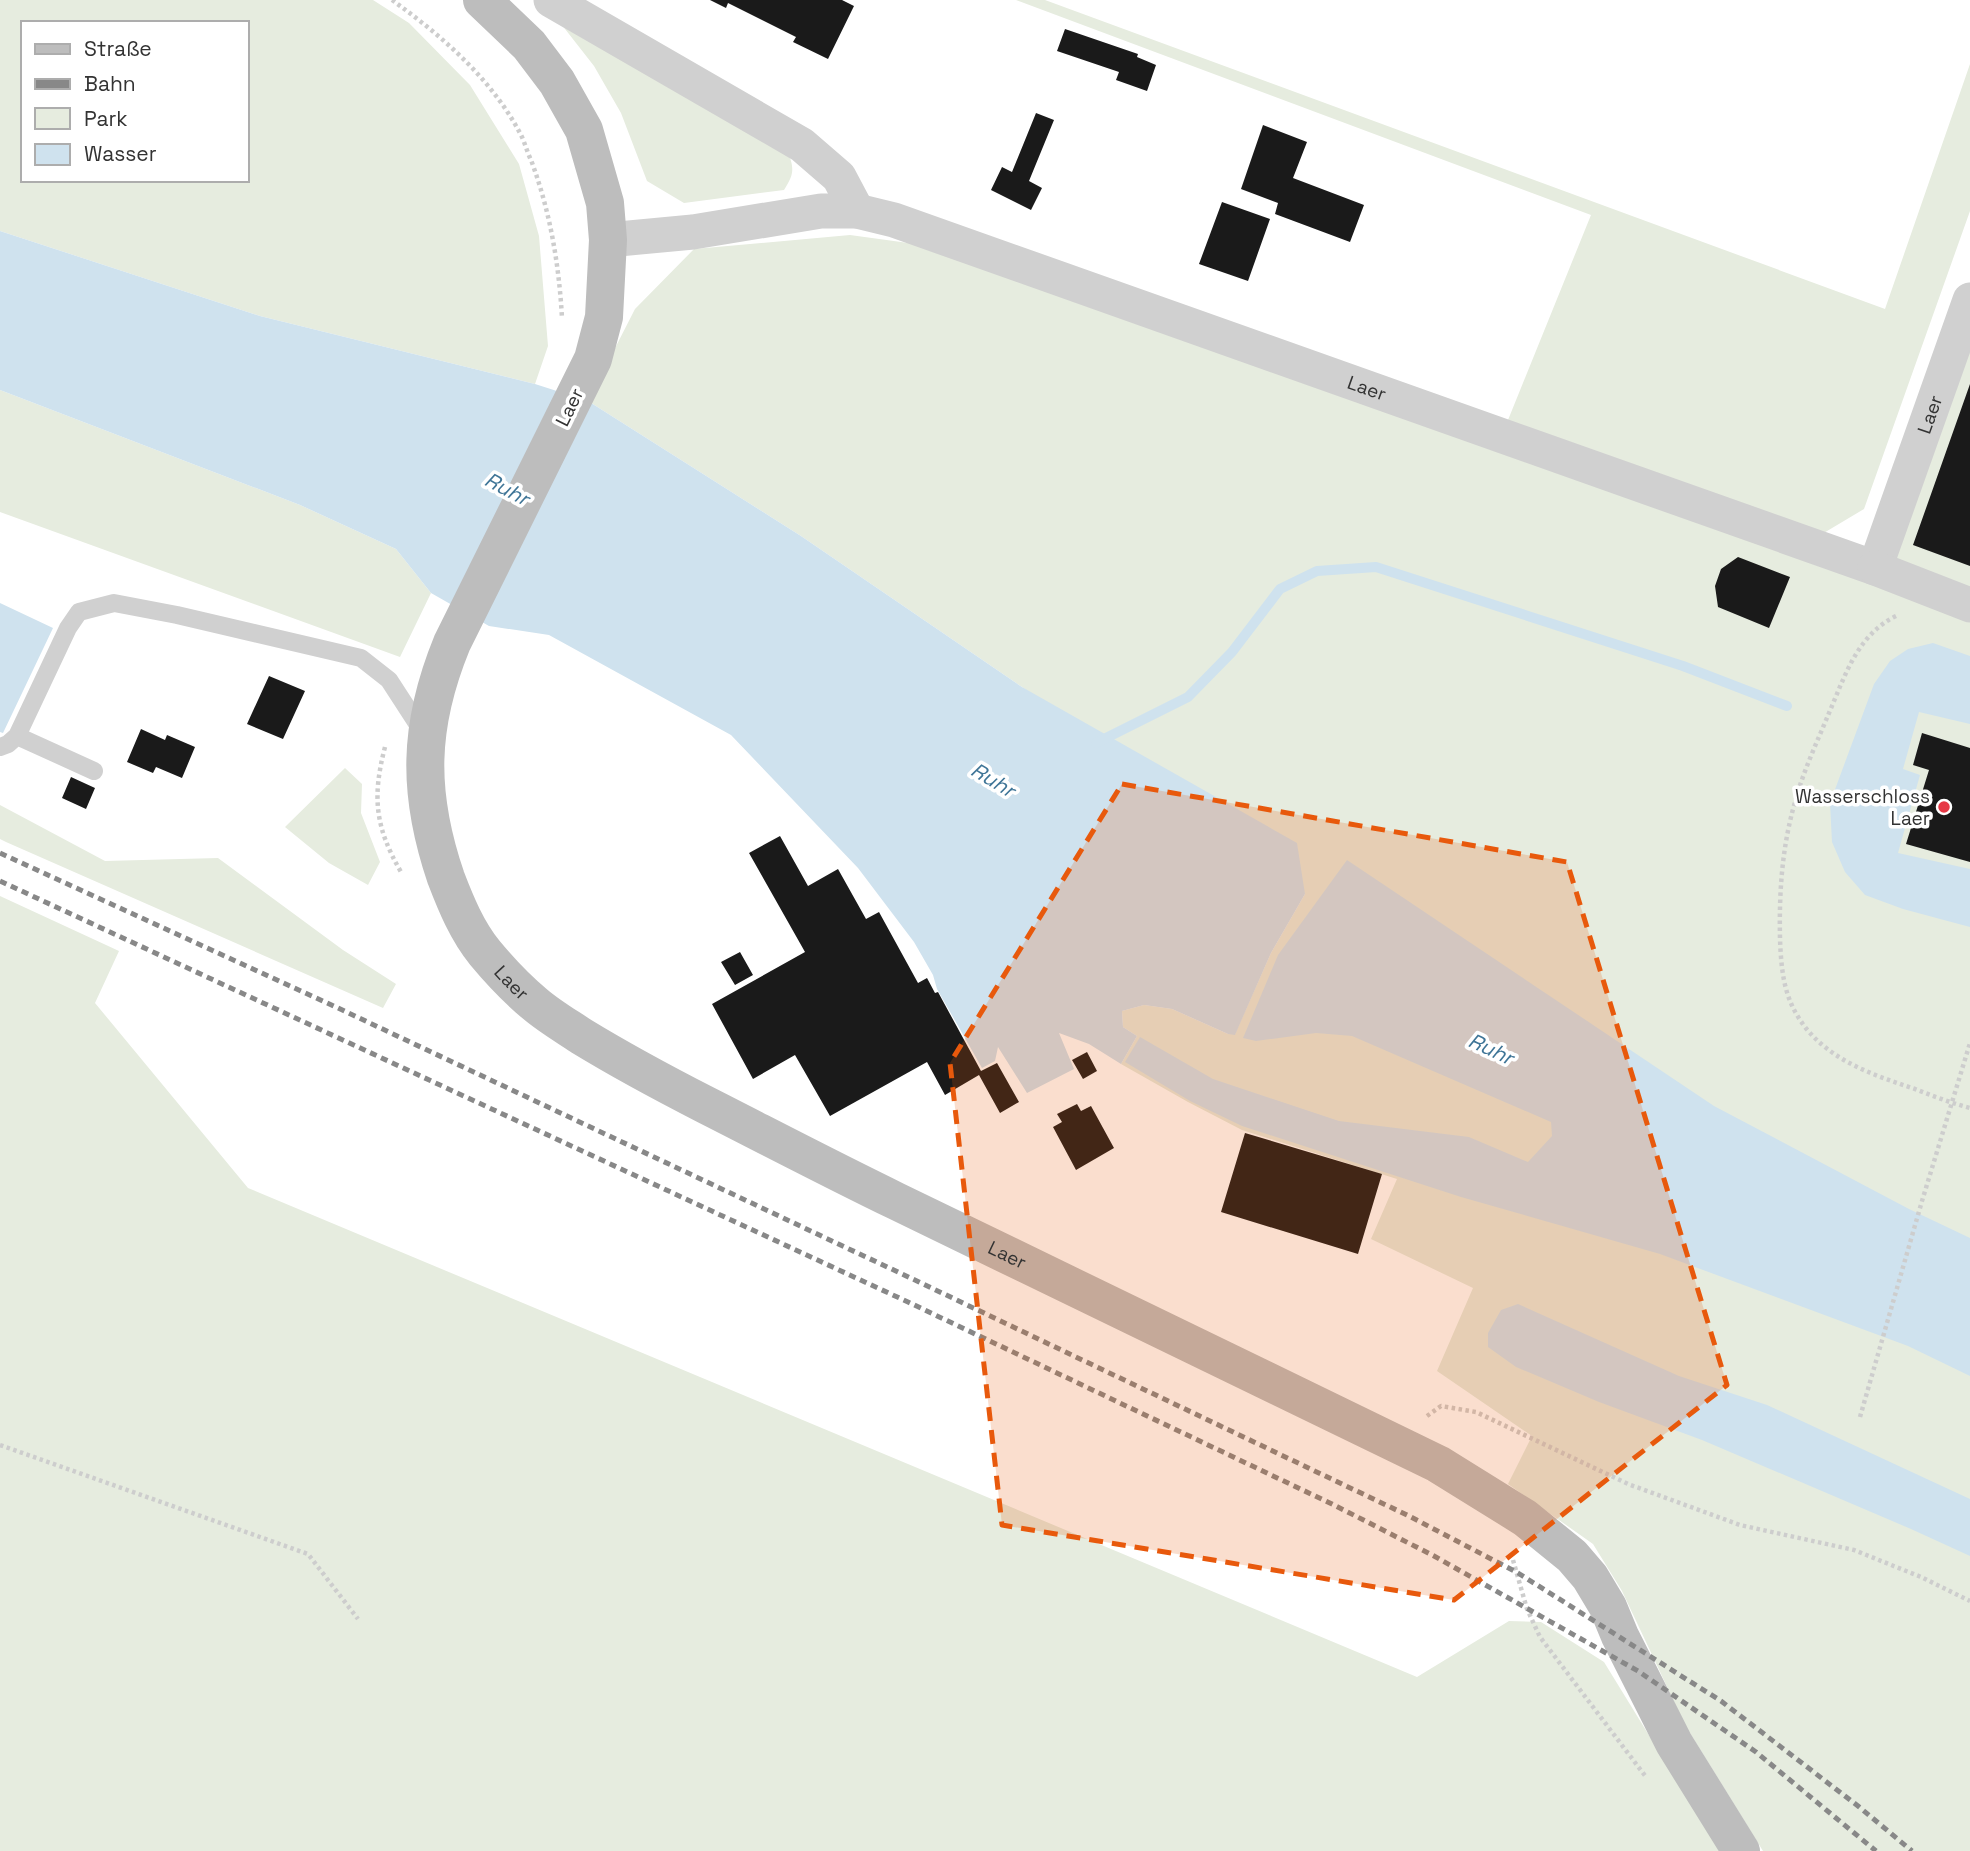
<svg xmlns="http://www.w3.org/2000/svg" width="1970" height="1851" viewBox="0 0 1970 1851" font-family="'Space Grotesk',sans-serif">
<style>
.green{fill:#e6ecdf;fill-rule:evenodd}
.water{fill:#cfe2ee}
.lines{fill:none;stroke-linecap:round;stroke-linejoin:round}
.stream{stroke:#cfe2ee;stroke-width:10}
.building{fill:#1a1a1a}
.path{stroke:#cdcdcd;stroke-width:4.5;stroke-dasharray:3.5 3.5;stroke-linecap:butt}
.lane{stroke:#d0d0d0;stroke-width:18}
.street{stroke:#d0d0d0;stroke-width:35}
.secondary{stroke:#bdbdbd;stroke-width:38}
.rail{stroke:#888;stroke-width:5;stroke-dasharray:7 5;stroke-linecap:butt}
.marked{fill:#e8590c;fill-opacity:0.2;stroke:#e8590c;stroke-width:5;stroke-dasharray:14 9;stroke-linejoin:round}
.poi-dot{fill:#e63946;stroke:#fff;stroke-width:2.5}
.labels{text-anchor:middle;stroke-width:7;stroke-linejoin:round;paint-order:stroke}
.street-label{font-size:19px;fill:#333;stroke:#fff}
.poi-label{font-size:19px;fill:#333;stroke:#fff;text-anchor:end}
.water-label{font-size:21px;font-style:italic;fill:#3f7597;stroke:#fff}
</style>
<rect width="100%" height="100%" fill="#fff"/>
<!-- green -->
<path class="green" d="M0 0H373L409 23 470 85 519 164 539 236 548 346 535 384 260 316 0 231ZM23 23H247V180H23Z
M1016 0H1045L1885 309 1970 64V211L1864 509 1812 540 1508 420 1591 215Z
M558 20 787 149C794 168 795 173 784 190L684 203 647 181 621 113 594 66Z
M850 235 952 249 1882 587 1970 342V1851H1763L1685 1725 1622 1591 1593 1544 1508 1484 1532 1436 1437 1371 1473 1288 1371 1239 1397 1179 1242 1130 1188 1102 1121 1064 1137 1036 1123 1027 1122 1011 1144 1005 1172 1009 1228 1034H1235L1271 953 1305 894 1022 687 801 536 588 401 635 309 694 249Z
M0 390 300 505 396 549 431 593 400 657 0 512Z
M345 768 362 784 361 813 380 862 368 885 329 863 285 827Z
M0 805 105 861 218 858 343 950 396 984 383 1008 6 842 0 839Z
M0 896 119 951 95 1003 248 1188 1417 1677 1509 1621 1541 1622 1604 1662 1720 1851H0Z"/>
<!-- water -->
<path class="water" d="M0 231 260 316 535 384 588 401 801 536 1022 687 1297 843 1305 894 1271 953 1235 1035 1228 1034 1172 1009 1144 1005 1122 1011 1123 1027 1137 1036 1121 1064 1089 1044 1059 1033 1074 1069 1027 1093 998 1047 995 1061 982 1068 937 989 933 975 914 942 858 868 731 735 549 635 489 626 431 593 396 549 300 505 0 390Z
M0 603 53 628 3 733 0 732Z
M1933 643 1970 656V724L1919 712 1903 769 1920 775 1898 853 1970 869V927L1903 909 1865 895 1845 872 1832 842 1830 803 1874 684 1890 661 1908 649Z
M1347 860 1714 1106 1909 1209 1970 1238V1376L1908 1346 1660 1254 1461 1197 1242 1126 1190 1101 1125 1062 1140 1037 1213 1079 1339 1121 1469 1137 1528 1162 1552 1136 1551 1122 1352 1036 1316 1033 1256 1041 1243 1038 1278 955Z
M1518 1304 1679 1376 1767 1405 1970 1499V1556L1911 1529 1702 1440 1599 1402 1516 1367 1488 1347V1333L1501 1310Z"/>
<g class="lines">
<!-- stream -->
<path class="stream" d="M1096 743 1188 697 1232 652 1280 589 1317 571 1376 567 1683 666 1787 706"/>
</g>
<!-- building -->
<path class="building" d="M710 0H842L854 6 828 59 793 42 796 37 728 3 726 8Z
M1065 29 1138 54 1137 57 1156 65 1147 91 1116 80 1119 72 1057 51Z
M1036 113 1054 120 1029 181 1042 188 1031 210 991 190 1002 167 1012 172Z
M1263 125 1307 142 1293 178 1364 205 1350 242 1275 214 1278 203 1241 189Z
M1222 202 1270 219 1248 281 1199 264Z
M1970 384V566L1913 545Z
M1738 557 1790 577 1769 628 1718 607 1715 586 1721 569Z
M269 676 305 691 283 739 247 724Z
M141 729 165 740 167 735 195 747 182 778 156 767 153 773 127 762Z
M1922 733 1970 748V862L1906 844 1929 770 1913 765Z
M71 777 95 788 86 809 62 798Z
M780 836 808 886 838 869 866 919 879 912 918 983 927 978 935 993 938 992 981 1071 997 1063 1019 1102 1000 1113 979 1075 945 1095 927 1062 830 1116 795 1055 753 1079 712 1004 805 952 749 853Z
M740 952 753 975 735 985 721 962Z
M1087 1052 1097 1071 1083 1079 1072 1060Z
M1077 1104 1081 1111 1091 1106 1114 1148 1076 1170 1053 1127 1062 1122 1057 1114Z
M1245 1133 1382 1174 1358 1254 1221 1212Z"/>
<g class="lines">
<!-- path -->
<path class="path" d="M392 0C442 36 492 79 521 135 525 143 527 152 531 160 550 211 559 264 562 318
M1896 616C1857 635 1845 676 1829 713 1817 742 1803 772 1795 802 1782 847 1779 892 1780 939 1781 965 1783 992 1797 1015 1822 1058 1870 1074 1915 1089 1933 1096 1951 1103 1970 1108
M385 747C372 797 375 827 401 872
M1427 1416 1441 1406 1476 1412 1628 1484 1740 1525 1854 1550 1921 1577 1970 1601
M1860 1417 1922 1201 1970 1043
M0 1445 308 1554 358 1619
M1513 1560 1527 1609 1540 1637 1646 1777"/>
<!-- lane -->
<path class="lane" d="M0 747 8 744 17 736
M94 771 17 736 68 628 79 612 114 603 177 615 361 658 389 680 424 734"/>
<!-- street -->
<g class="street">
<path d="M551 0 802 145 839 177 857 211"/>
<path id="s1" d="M608 240 693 232 821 211H857L894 220 1875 568 1970 300"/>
<path d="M1875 568 1970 605"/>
</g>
<!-- secondary -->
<path class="secondary" id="s2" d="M482 0 529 45 557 82 584 130 605 203 608 240 604 317 593 359 452 643C418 726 417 793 446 878 456 904 467 931 485 953 500 971 517 989 535 1004 549 1016 566 1026 581 1036 622 1061 663 1083 706 1105 769 1137 832 1170 896 1201 1077 1288 1258 1375 1438 1464L1525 1518 1572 1556 1590 1577 1608 1607 1620 1636 1674 1743 1741 1851"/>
<!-- rail -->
<path class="rail" d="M0 853 338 1008 919 1282 1409 1516 1518 1573 1721 1701 1858 1806 1912 1851
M0 881 908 1302 1332 1504 1434 1556 1638 1671 1756 1752 1876 1851"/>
</g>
<!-- marked area -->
<path class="marked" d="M1122 784 1567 862 1727 1385 1454 1600 1002 1525 950 1063Z"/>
<!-- markers -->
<circle class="poi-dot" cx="1944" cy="807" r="7"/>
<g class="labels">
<!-- street labels -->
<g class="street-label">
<text dy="7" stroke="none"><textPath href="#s1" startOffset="791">Laer</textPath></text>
<text transform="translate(569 407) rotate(-64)" y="7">Laer</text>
<text dy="7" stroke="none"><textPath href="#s1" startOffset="1493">Laer</textPath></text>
<text dy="7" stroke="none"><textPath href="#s2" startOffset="1083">Laer</textPath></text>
<text dy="7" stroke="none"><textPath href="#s2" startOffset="1650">Laer</textPath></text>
</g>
<!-- poi labels -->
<g class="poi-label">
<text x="1930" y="803">Wasserschloss<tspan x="1930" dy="22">Laer</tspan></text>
</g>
<!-- water labels -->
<g class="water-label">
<text transform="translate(507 489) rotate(28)" y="7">Ruhr</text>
<text transform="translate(993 780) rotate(31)" y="7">Ruhr</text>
<text transform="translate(1491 1049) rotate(25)" y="7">Ruhr</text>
</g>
</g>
<!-- legend -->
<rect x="21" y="21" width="228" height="161" fill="#ffffff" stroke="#adadad" stroke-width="2"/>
<rect x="35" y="44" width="35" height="10" fill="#bdbdbd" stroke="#adadad" stroke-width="2"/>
<text x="84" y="56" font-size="21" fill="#333333">Straße</text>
<rect x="35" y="79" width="35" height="10" fill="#888888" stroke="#adadad" stroke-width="2"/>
<text x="84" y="91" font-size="21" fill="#333333">Bahn</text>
<rect x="35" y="108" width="35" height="21" fill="#e6ecdf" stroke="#adadad" stroke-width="2"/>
<text x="84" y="126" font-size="21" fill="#333333">Park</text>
<rect x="35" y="144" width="35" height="21" fill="#cfe2ee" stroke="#adadad" stroke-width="2"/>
<text x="84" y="161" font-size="21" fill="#333333">Wasser</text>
</svg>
